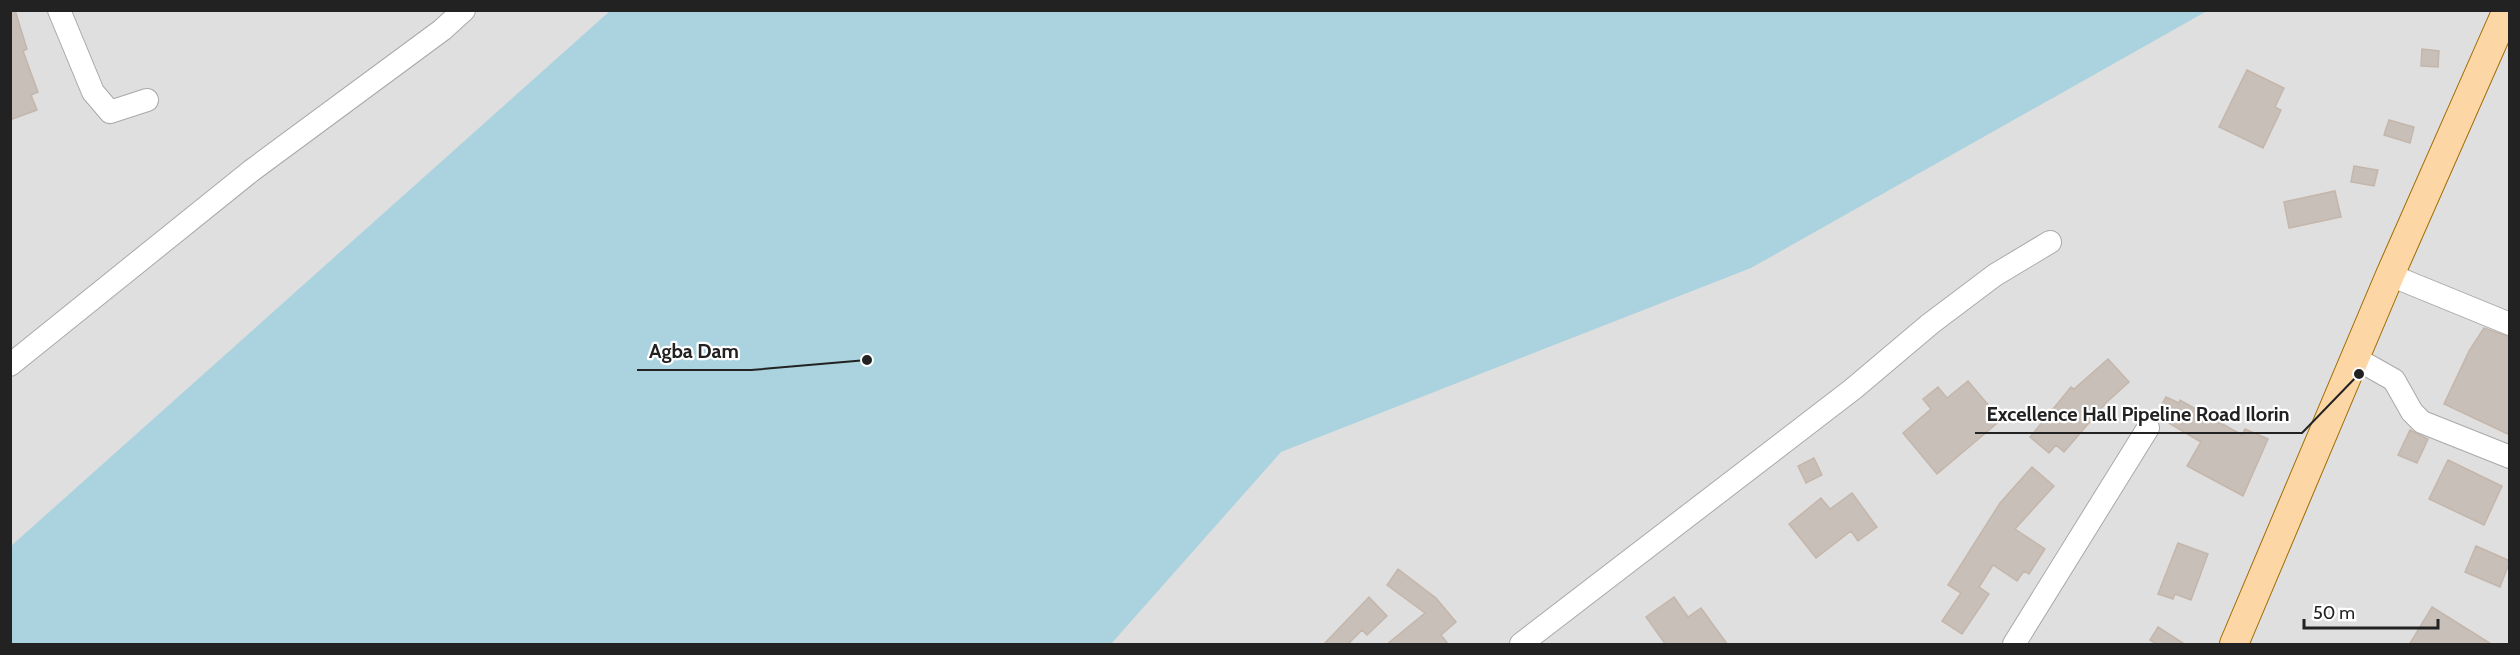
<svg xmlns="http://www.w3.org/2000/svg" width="2520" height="655" viewBox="0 0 2520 655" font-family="Cabin,sans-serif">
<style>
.residential{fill:#e0dfdf}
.water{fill:#aad3df}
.building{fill:#c7bfb8;stroke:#c4b6ab;stroke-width:1.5}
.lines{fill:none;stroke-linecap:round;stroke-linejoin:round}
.minor-casing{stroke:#a9a9a9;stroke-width:24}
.major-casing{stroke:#a06b00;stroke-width:30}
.minor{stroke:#fff;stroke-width:22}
.major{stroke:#fcd6a4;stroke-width:28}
.leader{fill:none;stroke:#222;stroke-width:2}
.callout-dot{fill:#222;stroke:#fff;stroke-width:2}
.callout-label{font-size:20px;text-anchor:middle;font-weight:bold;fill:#222;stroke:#fff;stroke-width:4.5;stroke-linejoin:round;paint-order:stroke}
</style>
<rect width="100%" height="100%" fill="#f2efe9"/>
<!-- residential -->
<path class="residential" d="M11 11H2509V644H11Z"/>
<!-- water -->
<path class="water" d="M611 10H2207V11L1751 268 1281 452 1111 644H11V546Z"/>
<!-- building -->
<path class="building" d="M10 10H15L27 49 23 51 38 92 31 95 37 110 10 120Z
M2422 49 2439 51 2438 67 2421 66Z
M2247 70 2284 88 2275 107 2281 110 2263 148 2219 127Z
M2389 120 2414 127 2410 143 2384 135Z
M2354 166 2378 170 2374 186 2351 182Z
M2335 191 2341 217 2289 228 2284 202Z
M2484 328 2510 337V435L2444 404 2469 351Z
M2108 359 2129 382 2107 402 2064 452 2056 445 2049 453 2030 437 2071 387 2074 389Z
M1968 381 2001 420 1937 474 1903 433 1931 409 1923 399 1938 387 1947 398Z
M2166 397 2179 403 2180 400 2242 435 2245 429 2268 439 2243 496 2187 466 2201 442 2167 422 2169 419 2157 413Z
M2410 430 2428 439 2417 463 2398 455Z
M1814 458 1822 475 1806 483 1798 466Z
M2448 460 2502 486 2484 525 2429 499Z
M2032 467 2054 486 2015 529 2045 549 2029 574 2024 571 2017 581 1993 565 1979 587 1989 594 1962 634 1942 621 1961 593 1948 585 2000 503Z
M1852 493 1877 527 1858 541 1851 531 1816 558 1789 524 1821 498 1830 509Z
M2178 543 2208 554 2191 600 2175 594 2173 599 2158 594Z
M2476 546 2510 561 2500 587 2465 572Z
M1398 569 1436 598 1456 622 1441 635 1449 645H1386L1425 613 1387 585Z
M1369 597 1387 616 1367 635 1362 630 1347 645H1323Z
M1674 597 1688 617 1701 608 1728 645H1666L1646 617Z
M2432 607 2493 645H2409Z
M2158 627 2186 645H2158L2150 640Z"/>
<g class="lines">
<defs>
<path id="minor" d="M59 10 93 92 110 112 147 100
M2390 275 2510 324
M2355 358 2394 380 2412 412 2422 422 2510 457
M10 365 251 171 442 30 464 10
M1521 644 1853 389 1930 324 1995 275 2050 242
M2014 644 2148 428"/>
<path id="major" d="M2234 644 2390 275 2507 10"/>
</defs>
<!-- minor casing -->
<use href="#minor" class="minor-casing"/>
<!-- major casing -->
<use href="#major" class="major-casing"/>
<!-- minor -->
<use href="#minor" class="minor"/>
<!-- major -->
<use href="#major" class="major"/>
</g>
<!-- callouts -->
<path class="leader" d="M867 360L751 370H637M2359 374L2302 433H1975"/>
<g class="callout-dot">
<circle cx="867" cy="360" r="6"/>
<circle cx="2359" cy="374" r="6"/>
</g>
<g class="callout-label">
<text x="694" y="358">Agba Dam</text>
<text x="2138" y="421">Excellence Hall Pipeline Road Ilorin</text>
</g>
<!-- border -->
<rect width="2520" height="655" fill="none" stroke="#222222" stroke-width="24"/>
<!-- scale -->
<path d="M2304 619v9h134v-9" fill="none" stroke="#222222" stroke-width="3"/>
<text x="2313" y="619" font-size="18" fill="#222222" stroke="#ffffff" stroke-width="4.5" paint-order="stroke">50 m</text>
</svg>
